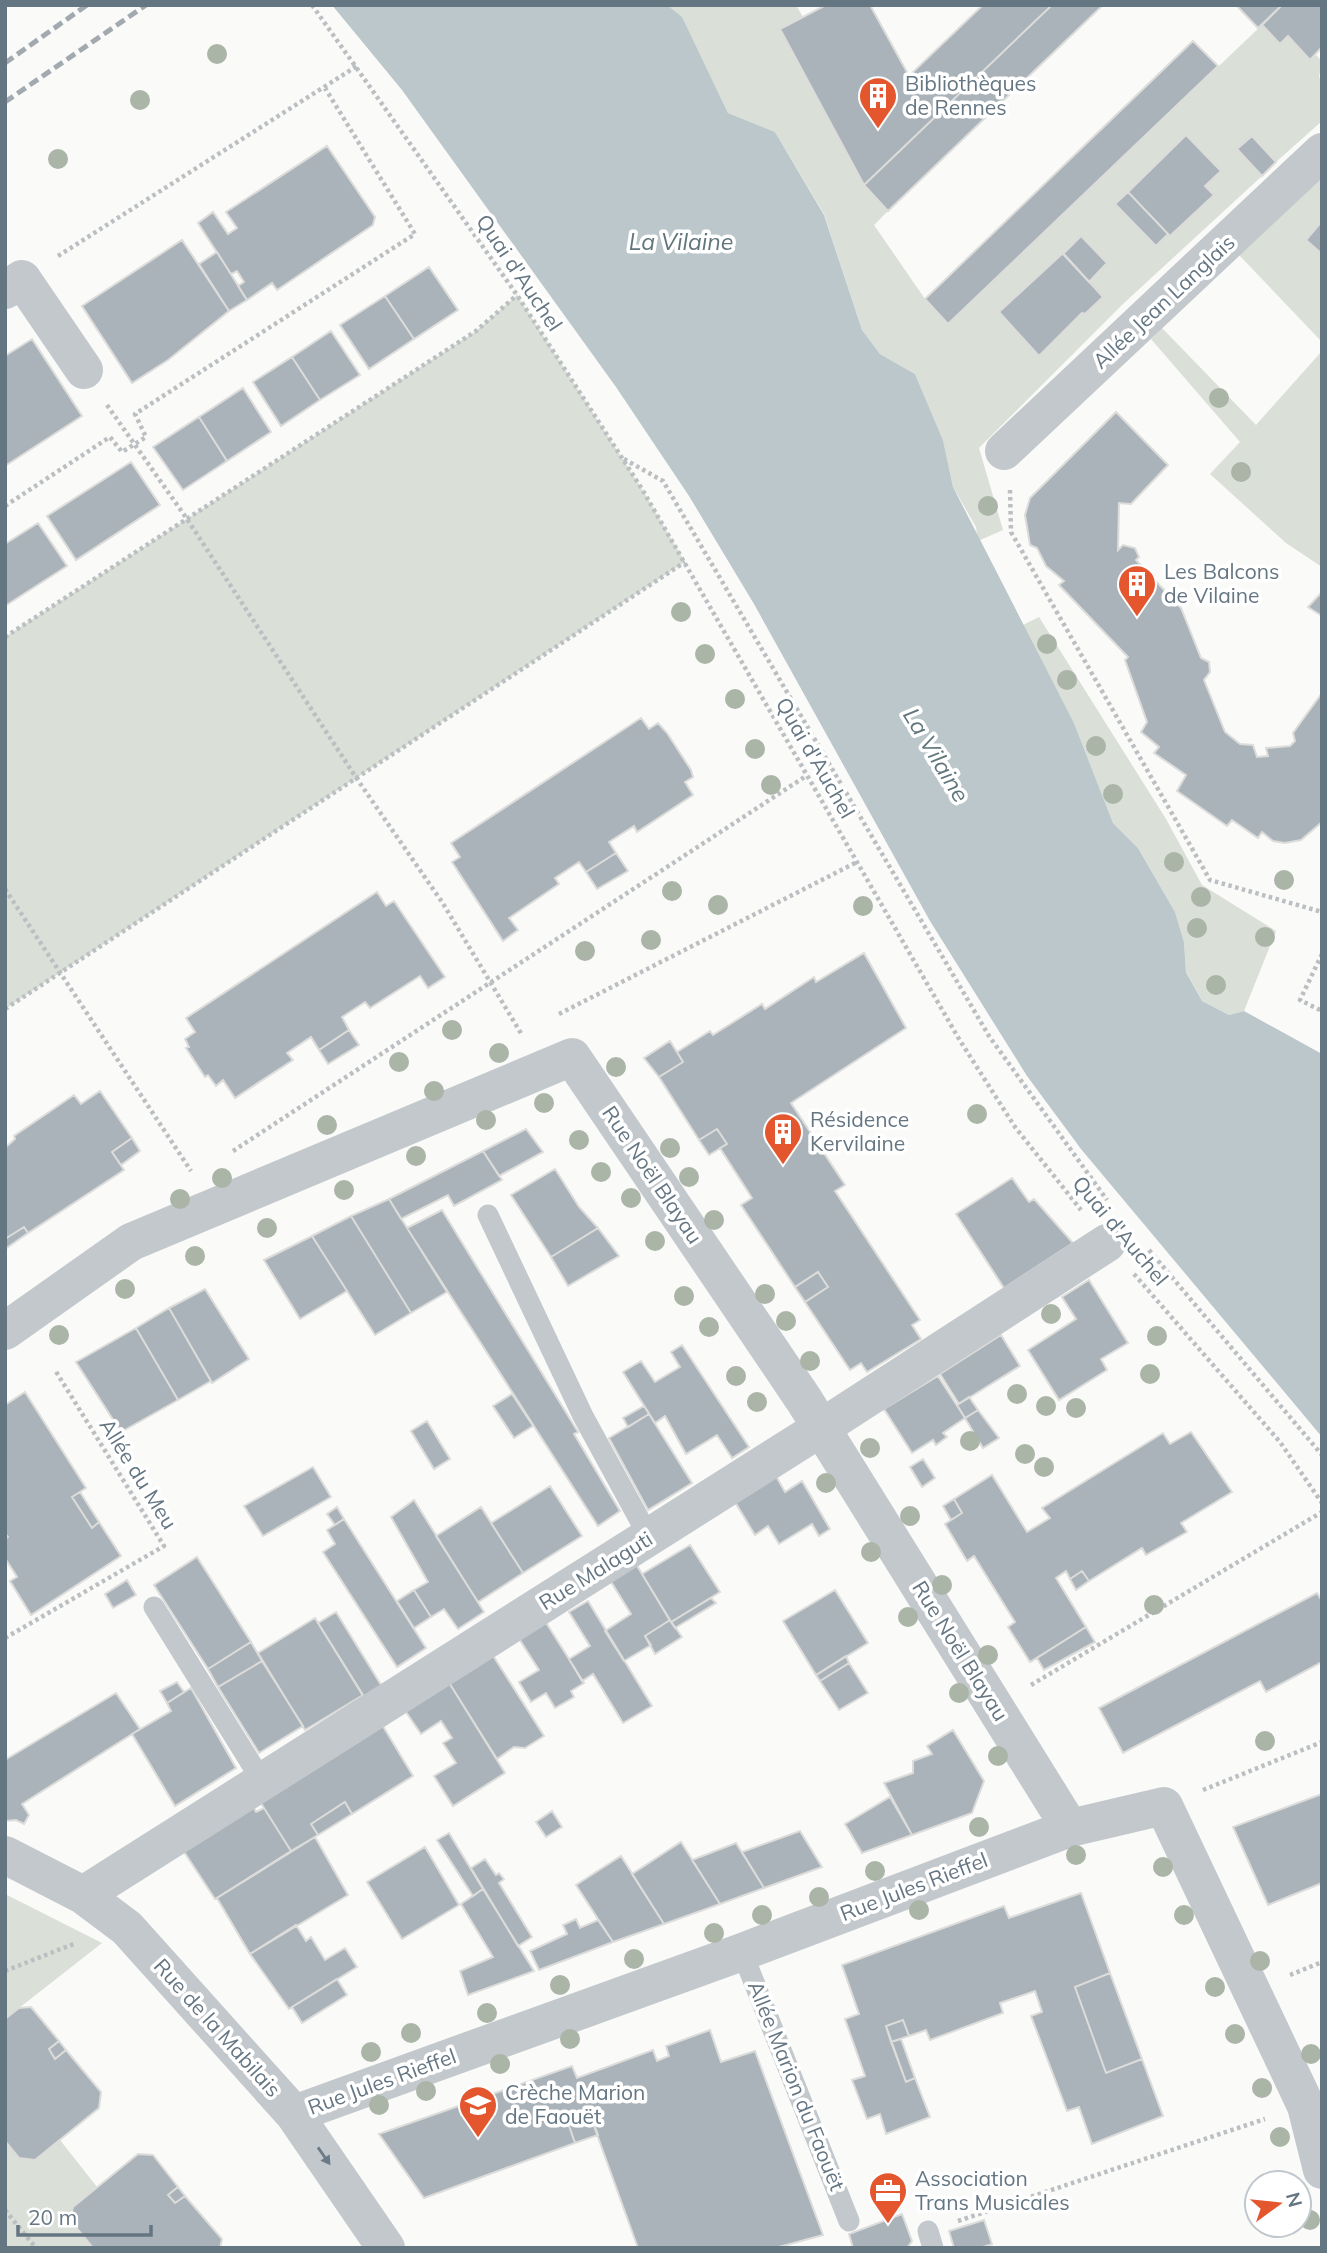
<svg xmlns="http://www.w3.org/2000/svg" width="1327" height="2253" viewBox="0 0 1327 2253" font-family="Mulish,sans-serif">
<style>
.green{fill:#dadfd7;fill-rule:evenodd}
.water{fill:#bbc7cb}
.building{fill:#aab3b9;stroke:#dcdcda;stroke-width:2}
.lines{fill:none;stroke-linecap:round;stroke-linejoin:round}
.path{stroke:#bbbfc2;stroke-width:4.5;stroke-dasharray:3.5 3.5;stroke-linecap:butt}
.service{stroke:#c3c8cc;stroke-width:21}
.minor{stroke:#c3c8cc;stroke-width:38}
.rail{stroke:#a2aab0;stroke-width:5;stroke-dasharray:10 5;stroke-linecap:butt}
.tree{fill:#aab4a7}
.oneway{fill:#6a7a87}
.labels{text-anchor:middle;stroke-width:7;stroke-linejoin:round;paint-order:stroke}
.poi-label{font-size:21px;fill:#657683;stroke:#fff;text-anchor:start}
.street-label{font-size:21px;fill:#657683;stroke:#fff}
.water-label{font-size:23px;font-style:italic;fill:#60757c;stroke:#fff}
</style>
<rect width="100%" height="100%" fill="#fafaf8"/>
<!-- green -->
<path class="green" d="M667 5H796L803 17 780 30 864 185 888 211 874 225 925 299 948 324 1262 25 1280 44 1288 36 1310 60 1316 55 1322 61 1319 77 1322 80V121L1276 162 1253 136 1237 149 1262 176 1124 303 979 448 1003 530 978 541 976 527 953 487 943 440 915 374 880 354 862 330 824 214 775 132 728 113 682 18ZM1081 236 1106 263 1089 282 1102 297 1085 314 1082 313 1039 356 1001 310Z
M1322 177V221L1306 240 1322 254V342L1239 255Z
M517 295 642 489 685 562 5 1009V637L476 331Z
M1162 328 1256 425 1322 351V567L1286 543 1210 474 1240 442 1151 339Z
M1039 617 1166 819 1202 885 1276 931 1244 1011 1229 1015 1202 1001 1186 971 1184 942 1175 912 1138 848 1113 823 1074 723 1023 625Z
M5 1894 102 1943 5 2019Z
M60 2140 97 2187 73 2207 70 2220 93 2248H5V2141L19 2158 35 2160Z"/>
<!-- water -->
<path class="water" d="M332 5H667L682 17 728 113 775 132 824 215 862 330 880 354 915 374 943 440 953 487 1074 723 1113 823 1138 848 1175 912 1184 942 1186 972 1202 1001 1229 1015 1244 1011 1322 1054V1437L1081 1149 1027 1076 930 921 754 604 689 496 616 387 402 90Z"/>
<!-- building -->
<path class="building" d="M826 5H870L909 76 983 5H1052L864 185 780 29Z
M1052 5H1103L888 211 864 185Z
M1236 5H1282L1258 28Z
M1282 5H1322V47L1310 60 1288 36 1280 44 1262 25Z
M1193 41 1218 66 948 324 925 299Z
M1186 135 1221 171 1205 186 1214 195 1170 236 1128 192Z
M1252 136 1276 162 1262 176 1237 149Z
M327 146 375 217 373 225 277 290 272 283 247 300 238 286 244 282 237 271 231 274 198 223 213 212 228 234 237 228 226 212Z
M1128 192 1168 234 1156 246 1115 204Z
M1322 221V254L1306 240Z
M1081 236 1107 263 1089 282 1063 254Z
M182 240 229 311 168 360 132 383 82 306Z
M217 252 247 300 229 311 199 264Z
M1063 253 1103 297 1085 314 1082 313 1039 356 999 312Z
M429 267 458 310 414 339 385 296Z
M385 296 414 339 369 369 340 325Z
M331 331 360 375 320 400 292 357Z
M32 339 82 416 5 466V356Z
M292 357 320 400 281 426 253 382Z
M243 388 271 432 227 461 199 417Z
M1116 412 1168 465 1131 504 1119 503 1118 550 1123 545 1135 548 1139 557 1136 560 1181 608 1201 658 1209 662 1210 672 1204 680 1225 732 1240 744 1253 745 1257 757 1268 756 1266 748 1290 746 1295 741 1293 733 1322 693V822L1301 840 1285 843 1273 841 1262 832 1258 838 1232 820 1227 826 1177 791 1186 775 1154 753 1159 747 1141 732 1147 722 1125 660 1128 657 1059 585 1064 581 1046 566 1037 548 1030 545 1025 515 1030 498Z
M199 417 227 461 183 490 153 447Z
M131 462 160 505 76 560 47 516Z
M38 523 67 566 5 606V544Z
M1322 592V616L1308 607Z
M641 718 649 729 658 723 667 733 691 770 693 777 685 782 693 795 637 832 634 826 609 842 616 853 586 872 579 862 555 878 559 884 509 918 518 930 503 941 452 862 460 857 451 843Z
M616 853 628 871 597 889 586 872Z
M377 892 386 906 394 901 445 977 428 988 420 976 370 1008 365 1002 342 1017 349 1030 319 1050 311 1037 287 1053 293 1060 235 1098 223 1080 216 1086 208 1075 205 1077 186 1048 189 1047 185 1039 195 1032 186 1018Z
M864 953 906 1028 791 1103 845 1185 835 1191 920 1320 912 1325 921 1339 867 1372 861 1363 850 1370 805 1302 828 1287 818 1272 795 1287 741 1205 752 1198 720 1148 727 1144 717 1129 699 1140 659 1077 683 1062 677 1052 710 1031 713 1035 762 1004 765 1009 814 977 816 982Z
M349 1030 359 1045 328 1064 319 1050Z
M670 1041 683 1062 659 1077 644 1058Z
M100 1091 132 1138 112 1152 124 1170 28 1233 24 1227 5 1239V1148L15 1139 14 1136 74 1095 81 1104Z
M526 1129 543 1152 499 1176 483 1151Z
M717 1129 727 1144 709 1155 699 1140Z
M132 1138 140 1151 121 1165 112 1152Z
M483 1151 502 1180 454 1206 448 1195 401 1219 389 1199Z
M555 1169 579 1207 598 1228 551 1257 511 1195Z
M1012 1178 1029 1202 1034 1199 1073 1243 1004 1288 956 1214Z
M389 1199 447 1292 411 1313 351 1216Z
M442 1210 578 1432 574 1434 620 1511 598 1526 407 1228Z
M351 1216 411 1313 375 1335 312 1236Z
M24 1227 28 1233 5 1249V1239Z
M598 1228 619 1256 568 1286 551 1257Z
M312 1236 347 1291 300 1319 264 1260Z
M818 1272 828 1287 805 1302 795 1287Z
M1089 1280 1128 1343 1101 1359 1107 1370 1059 1400 1028 1350 1076 1319 1062 1297Z
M205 1289 249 1359 212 1383 169 1308Z
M169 1308 211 1381 178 1400 136 1328Z
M136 1328 178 1400 121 1432 76 1362Z
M1001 1335 1020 1366 959 1404 940 1374Z
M682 1345 749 1447 732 1458 717 1435 686 1454 665 1416 655 1423 623 1372 641 1361 655 1382 680 1367 671 1352Z
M938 1376 965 1418 943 1433 947 1437 936 1445 933 1440 912 1453 884 1409Z
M25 1392 86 1488 72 1497 92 1528 99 1522 121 1556 31 1615 10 1581 17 1577 5 1558V1539L8 1537 5 1533V1405Z
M512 1394 533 1426 514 1438 493 1406Z
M969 1397 978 1410 965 1418 957 1405Z
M644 1406 649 1414 628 1427 623 1418Z
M978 1410 999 1438 983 1448 965 1418Z
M649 1414 692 1483 648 1510 609 1438Z
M427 1421 450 1459 434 1469 411 1431Z
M1191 1432 1232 1492 1181 1523 1187 1532 1146 1555 1142 1548 1089 1581 1082 1571 1070 1579 1066 1571 1056 1578 1086 1627 1030 1662 1008 1627 1015 1622 974 1556 967 1561 945 1524 962 1513 954 1499 992 1475 1027 1532 1050 1518 1042 1508 1163 1433 1170 1444Z
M923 1459 935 1478 922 1487 910 1467Z
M313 1467 331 1497 263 1536 244 1506Z
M776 1476 785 1492 802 1481 830 1529 819 1536 812 1524 779 1544 768 1526 755 1535 735 1502Z
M550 1486 582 1536 523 1573 491 1523Z
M80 1492 99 1522 92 1528 72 1497Z
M954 1499 962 1513 951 1520 943 1506Z
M414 1500 484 1612 458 1629 444 1609 431 1617 414 1590 428 1582 391 1517Z
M337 1507 344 1519 335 1525 327 1514Z
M481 1507 523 1573 478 1602 436 1536Z
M344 1519 426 1648 397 1667 323 1552 335 1544 327 1530Z
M690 1545 720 1592 671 1622 642 1574Z
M197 1557 251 1642 208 1669 154 1585Z
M636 1564 670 1620 645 1636 651 1645 624 1661 605 1631 631 1614 610 1580Z
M1082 1571 1089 1581 1076 1590 1070 1579Z
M127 1580 136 1595 113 1608 105 1594Z
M414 1590 431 1617 414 1628 397 1601Z
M835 1590 868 1643 816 1675 783 1621Z
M1317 1593 1322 1601V1662L1266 1692 1260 1681 1123 1753 1099 1708Z
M711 1598 716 1603 675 1628 671 1622Z
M588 1601 652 1706 623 1723 593 1674 582 1681 569 1659 590 1646 569 1612Z
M336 1612 386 1693 368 1704 318 1623Z
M315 1618 363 1695 305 1730 258 1653Z
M670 1620 682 1637 655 1654 645 1636Z
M545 1621 584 1683 571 1691 574 1697 555 1708 546 1693 531 1702 519 1682 539 1670 518 1637Z
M1086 1627 1095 1642 1044 1670 1037 1658Z
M251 1642 262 1661 218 1687 208 1669Z
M492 1654 544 1736 525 1748 514 1747 497 1759 448 1681Z
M846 1656 849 1663 820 1681 816 1675Z
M262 1661 303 1726 259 1753 218 1687Z
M849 1663 868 1693 839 1710 820 1681Z
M448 1681 505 1773 453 1806 434 1776 456 1763 443 1743 452 1738 441 1721 421 1734 404 1709Z
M177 1682 184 1692 167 1703 160 1691Z
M191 1688 236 1768 175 1806 132 1734 171 1711 167 1703Z
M116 1693 140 1729 22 1804 29 1815 24 1824 16 1820 5 1821V1760Z
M381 1723 413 1776 352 1814 345 1802 311 1824 318 1835 291 1851 259 1800Z
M953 1730 984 1781 972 1813 912 1835 884 1783 913 1773V1761L932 1754 927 1746Z
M1322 1794V1883L1268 1905 1233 1827Z
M890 1797 912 1835 862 1853 845 1824Z
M345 1802 352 1814 318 1835 311 1824Z
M252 1804 256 1812 264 1808 291 1851 215 1899 181 1847Z
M552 1811 562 1827 546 1837 536 1822Z
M800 1831 822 1867 764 1888 742 1852Z
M449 1833 483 1889 473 1896 437 1840Z
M315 1837 348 1895 250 1954 217 1898Z
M681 1842 720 1904 664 1924 632 1874Z
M736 1843 764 1888 720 1904 692 1860Z
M425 1847 459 1905 402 1939 367 1882Z
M621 1856 664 1924 613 1942 576 1885Z
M485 1859 496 1875 499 1873 504 1879 499 1883 532 1937 518 1946 471 1868Z
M483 1889 534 1971 468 1995 460 1971 493 1957 461 1904Z
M1081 1893 1110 1973 1075 1987 1106 2073 1142 2059 1163 2116 1092 2144 1079 2107 1067 2111 1031 2016 1042 2012 1035 1991 1000 2003 1003 2013 930 2040 926 2030 909 2036 903 2020 886 2026 906 2082 915 2078 930 2117 886 2134 880 2114 867 2119 852 2080 865 2076 845 2019 859 2014 842 1965 1004 1906 1009 1918Z
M576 1919 580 1928 598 1920 613 1942 539 1970 530 1951 567 1934 563 1925Z
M296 1925 306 1941 311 1937 325 1960 345 1948 357 1967 289 2009 250 1954Z
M1110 1973 1142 2059 1106 2073 1075 1987Z
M337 1979 347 1995 302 2023 292 2007Z
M31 2007 59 2041 49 2049 55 2059 66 2050 101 2092 99 2108 35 2160 19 2158 5 2141V2019L19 2008Z
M903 2020 909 2036 891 2042 886 2026Z
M710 2030 721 2062 755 2051 823 2235 775 2248H638L590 2115 568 2123 575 2143 424 2198 379 2134 572 2066 577 2078 653 2050 657 2061 669 2056 666 2046Z
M901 2039 915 2078 906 2082 891 2042Z
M59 2041 66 2050 55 2059 49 2049Z
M590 2115 598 2135 575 2143 568 2123Z
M138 2154 153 2155 178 2187 168 2195 175 2203 185 2196 222 2239 220 2248H93L70 2220 73 2207Z
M178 2187 185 2196 175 2203 168 2195Z
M902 2214 912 2241 907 2248H853L849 2234Z
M984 2220 992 2244 980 2248H954L949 2231Z"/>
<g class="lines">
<!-- path -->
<path class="path" d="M312 5 517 295 642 489 959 1039 1015 1127 1081 1210
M58 256 357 66
M107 405 187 519 357 779 442 902 522 1035
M624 459 663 481 989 1036 1107 1200
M1010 490 1011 532 1210 880 1322 912
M5 506 110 437 122 452 146 437 135 414 415 234 325 88
M5 637 476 331 517 295
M5 889 191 1171
M1322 954 1300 1000 1322 1011
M5 1009 685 562
M559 1014 857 862
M233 1151 806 776
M1149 1250 1322 1455
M1134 1274 1280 1442 1322 1503
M5 1638 164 1546 55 1370
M1031 1685 1322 1512
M1203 1790 1322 1742
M5 1971 76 1943
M1290 1975 1322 1962
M5 2210 36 2248
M878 2211 894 2205 902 2210
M958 2221 1265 2119"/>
<!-- service -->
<path class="service" d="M488 1215 583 1416 649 1537
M154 1607 262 1781
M742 1952 849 2221
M928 2231 933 2248"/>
<!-- minor -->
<path class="minor" d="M5 290 22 279 84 370
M1004 451 1322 152
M5 1331 131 1242 572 1057 804 1400 1070 1828
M5 1855 83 1895 127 1928 294 2114 386 2248
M83 1895 821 1428 1107 1243
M294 2114 742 1952 1070 1828 1164 1806 1306 2106 1322 2170"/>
<!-- rail -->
<path class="rail" d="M5 63 87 5
M5 102 146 5"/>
</g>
<!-- trees -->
<g class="tree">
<circle cx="217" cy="54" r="10"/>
<circle cx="140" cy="100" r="10"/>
<circle cx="58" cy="159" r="10"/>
<circle cx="1219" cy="398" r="10"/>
<circle cx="1241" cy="472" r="10"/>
<circle cx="988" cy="506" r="10"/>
<circle cx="681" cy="612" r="10"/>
<circle cx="1047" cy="644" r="10"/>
<circle cx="705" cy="654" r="10"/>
<circle cx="1067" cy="680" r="10"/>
<circle cx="735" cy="699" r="10"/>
<circle cx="1096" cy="746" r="10"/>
<circle cx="755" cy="749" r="10"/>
<circle cx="771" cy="785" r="10"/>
<circle cx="1113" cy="794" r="10"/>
<circle cx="1174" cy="862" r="10"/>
<circle cx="1284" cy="880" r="10"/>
<circle cx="672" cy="891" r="10"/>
<circle cx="1201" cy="897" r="10"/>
<circle cx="718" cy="905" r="10"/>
<circle cx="863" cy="906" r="10"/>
<circle cx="1197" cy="928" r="10"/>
<circle cx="1265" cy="937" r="10"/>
<circle cx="651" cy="940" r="10"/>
<circle cx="585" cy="951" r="10"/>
<circle cx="1216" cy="985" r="10"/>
<circle cx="452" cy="1030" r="10"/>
<circle cx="499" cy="1053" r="10"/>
<circle cx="399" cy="1062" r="10"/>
<circle cx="616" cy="1067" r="10"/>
<circle cx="434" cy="1091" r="10"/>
<circle cx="544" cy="1103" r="10"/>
<circle cx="977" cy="1114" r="10"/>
<circle cx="486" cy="1120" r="10"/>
<circle cx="327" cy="1125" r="10"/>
<circle cx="579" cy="1140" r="10"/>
<circle cx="670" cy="1148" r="10"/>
<circle cx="416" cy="1156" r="10"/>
<circle cx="601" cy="1172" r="10"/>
<circle cx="689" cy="1177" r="10"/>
<circle cx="222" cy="1178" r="10"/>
<circle cx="344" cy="1190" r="10"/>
<circle cx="631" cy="1198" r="10"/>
<circle cx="180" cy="1199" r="10"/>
<circle cx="714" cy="1220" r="10"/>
<circle cx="267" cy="1228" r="10"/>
<circle cx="655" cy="1241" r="10"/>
<circle cx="195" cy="1256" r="10"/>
<circle cx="125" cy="1289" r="10"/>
<circle cx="765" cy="1294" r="10"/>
<circle cx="684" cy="1296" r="10"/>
<circle cx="1051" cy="1314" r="10"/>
<circle cx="786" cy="1321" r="10"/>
<circle cx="709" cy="1327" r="10"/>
<circle cx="59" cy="1335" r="10"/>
<circle cx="1157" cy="1336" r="10"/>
<circle cx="810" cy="1361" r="10"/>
<circle cx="1150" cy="1374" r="10"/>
<circle cx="736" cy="1376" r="10"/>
<circle cx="1017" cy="1394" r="10"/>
<circle cx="757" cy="1402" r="10"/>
<circle cx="1046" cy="1406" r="10"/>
<circle cx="1076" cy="1408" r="10"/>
<circle cx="970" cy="1441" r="10"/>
<circle cx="870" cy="1448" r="10"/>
<circle cx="1025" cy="1454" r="10"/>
<circle cx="1044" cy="1467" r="10"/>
<circle cx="826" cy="1483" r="10"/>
<circle cx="910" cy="1516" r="10"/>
<circle cx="871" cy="1552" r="10"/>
<circle cx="942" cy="1585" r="10"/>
<circle cx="1154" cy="1605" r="10"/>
<circle cx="908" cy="1617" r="10"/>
<circle cx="988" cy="1655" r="10"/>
<circle cx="959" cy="1693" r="10"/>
<circle cx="1265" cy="1741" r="10"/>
<circle cx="998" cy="1756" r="10"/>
<circle cx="979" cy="1827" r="10"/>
<circle cx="1076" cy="1855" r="10"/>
<circle cx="1163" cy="1867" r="10"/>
<circle cx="875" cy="1871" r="10"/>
<circle cx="819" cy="1897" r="10"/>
<circle cx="919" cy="1910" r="10"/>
<circle cx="762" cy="1915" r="10"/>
<circle cx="1184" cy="1915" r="10"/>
<circle cx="714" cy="1933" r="10"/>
<circle cx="634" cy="1959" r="10"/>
<circle cx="1260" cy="1961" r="10"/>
<circle cx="560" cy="1985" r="10"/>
<circle cx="1215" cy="1987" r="10"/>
<circle cx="487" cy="2013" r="10"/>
<circle cx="411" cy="2033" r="10"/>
<circle cx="1235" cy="2034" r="10"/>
<circle cx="570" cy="2039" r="10"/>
<circle cx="371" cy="2052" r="10"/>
<circle cx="1311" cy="2054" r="10"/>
<circle cx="500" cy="2064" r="10"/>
<circle cx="1262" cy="2088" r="10"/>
<circle cx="426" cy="2091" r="10"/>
<circle cx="379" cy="2105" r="10"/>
<circle cx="1280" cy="2137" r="10"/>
<circle cx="1310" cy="2220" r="10"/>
</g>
<!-- one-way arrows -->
<defs><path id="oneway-solid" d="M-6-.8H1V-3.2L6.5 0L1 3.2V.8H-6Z" transform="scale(1.75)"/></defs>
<use class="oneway" href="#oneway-solid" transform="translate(324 2156) rotate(55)"/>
<!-- icons -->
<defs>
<symbol id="building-pin" viewBox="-11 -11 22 30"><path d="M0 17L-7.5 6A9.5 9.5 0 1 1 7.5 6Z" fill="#e4572e" stroke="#fff"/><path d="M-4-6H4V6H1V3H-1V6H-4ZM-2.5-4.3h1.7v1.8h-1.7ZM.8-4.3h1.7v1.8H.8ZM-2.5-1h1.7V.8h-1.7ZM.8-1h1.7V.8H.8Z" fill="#fff"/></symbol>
<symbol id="school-pin" viewBox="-11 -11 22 30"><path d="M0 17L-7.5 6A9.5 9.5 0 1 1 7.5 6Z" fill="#e4572e" stroke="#fff"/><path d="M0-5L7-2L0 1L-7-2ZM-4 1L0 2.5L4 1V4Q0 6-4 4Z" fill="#fff"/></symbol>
<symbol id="office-pin" viewBox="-11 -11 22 30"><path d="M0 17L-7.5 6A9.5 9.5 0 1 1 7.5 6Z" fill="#e4572e" stroke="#fff"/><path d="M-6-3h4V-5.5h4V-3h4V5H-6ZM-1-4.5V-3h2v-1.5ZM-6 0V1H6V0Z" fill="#fff"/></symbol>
</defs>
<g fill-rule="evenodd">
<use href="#building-pin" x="856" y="74" width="44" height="60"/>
<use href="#building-pin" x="1115" y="562" width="44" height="60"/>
<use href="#building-pin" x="761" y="1110" width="44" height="60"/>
<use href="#school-pin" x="456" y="2083" width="44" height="60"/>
<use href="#office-pin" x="866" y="2169" width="44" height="60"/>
</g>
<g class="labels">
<!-- poi labels -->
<g class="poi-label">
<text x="905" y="91">Bibliothèques<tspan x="905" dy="24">de Rennes</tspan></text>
<text x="1164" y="579">Les Balcons<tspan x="1164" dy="24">de Vilaine</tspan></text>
<text x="810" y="1127">Résidence<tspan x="810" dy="24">Kervilaine</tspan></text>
<text x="505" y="2100">Crèche Marion<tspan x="505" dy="24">de Faouët</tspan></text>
<text x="915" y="2186">Association<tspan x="915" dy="24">Trans Musicales</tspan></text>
</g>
<!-- street labels -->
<g class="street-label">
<text transform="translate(519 273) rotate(56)" y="7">Quai d'Auchel</text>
<text transform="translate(1164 302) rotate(-43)" y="7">Allée Jean Langlais</text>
<text transform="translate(815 758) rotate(60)" y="7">Quai d'Auchel</text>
<text transform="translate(652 1175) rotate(56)" y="7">Rue Noël Blayau</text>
<text transform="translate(1120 1231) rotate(50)" y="7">Quai d'Auchel</text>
<text transform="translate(138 1474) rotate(58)" y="7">Allée du Meu</text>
<text transform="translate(596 1571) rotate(-32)" y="7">Rue Malaguti</text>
<text transform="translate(960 1651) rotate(58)" y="7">Rue Noël Blayau</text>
<text transform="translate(914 1887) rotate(-21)" y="7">Rue Jules Rieffel</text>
<text transform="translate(217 2028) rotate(48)" y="7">Rue de la Mabilais</text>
<text transform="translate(382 2082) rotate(-20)" y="7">Rue Jules Rieffel</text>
<text transform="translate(796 2086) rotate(68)" y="7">Allée Marion du Faouët</text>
</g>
<!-- water labels -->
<g class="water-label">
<text x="681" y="250">La Vilaine</text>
<text transform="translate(936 755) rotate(59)" y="8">La Vilaine</text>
</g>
</g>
<!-- border -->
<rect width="1327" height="2253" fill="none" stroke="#657683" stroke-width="14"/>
<!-- north arrow -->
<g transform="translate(1278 2204) rotate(75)"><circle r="33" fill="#ffffff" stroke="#c1c8cd" stroke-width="2"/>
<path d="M0-5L12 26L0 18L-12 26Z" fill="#e4572e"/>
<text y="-10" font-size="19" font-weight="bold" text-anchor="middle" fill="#657683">N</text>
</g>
<!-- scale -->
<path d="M18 2225v10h133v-10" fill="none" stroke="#657683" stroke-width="3.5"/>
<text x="28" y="2225" font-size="21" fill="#657683" stroke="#ffffff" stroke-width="5" paint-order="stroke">20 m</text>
</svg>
